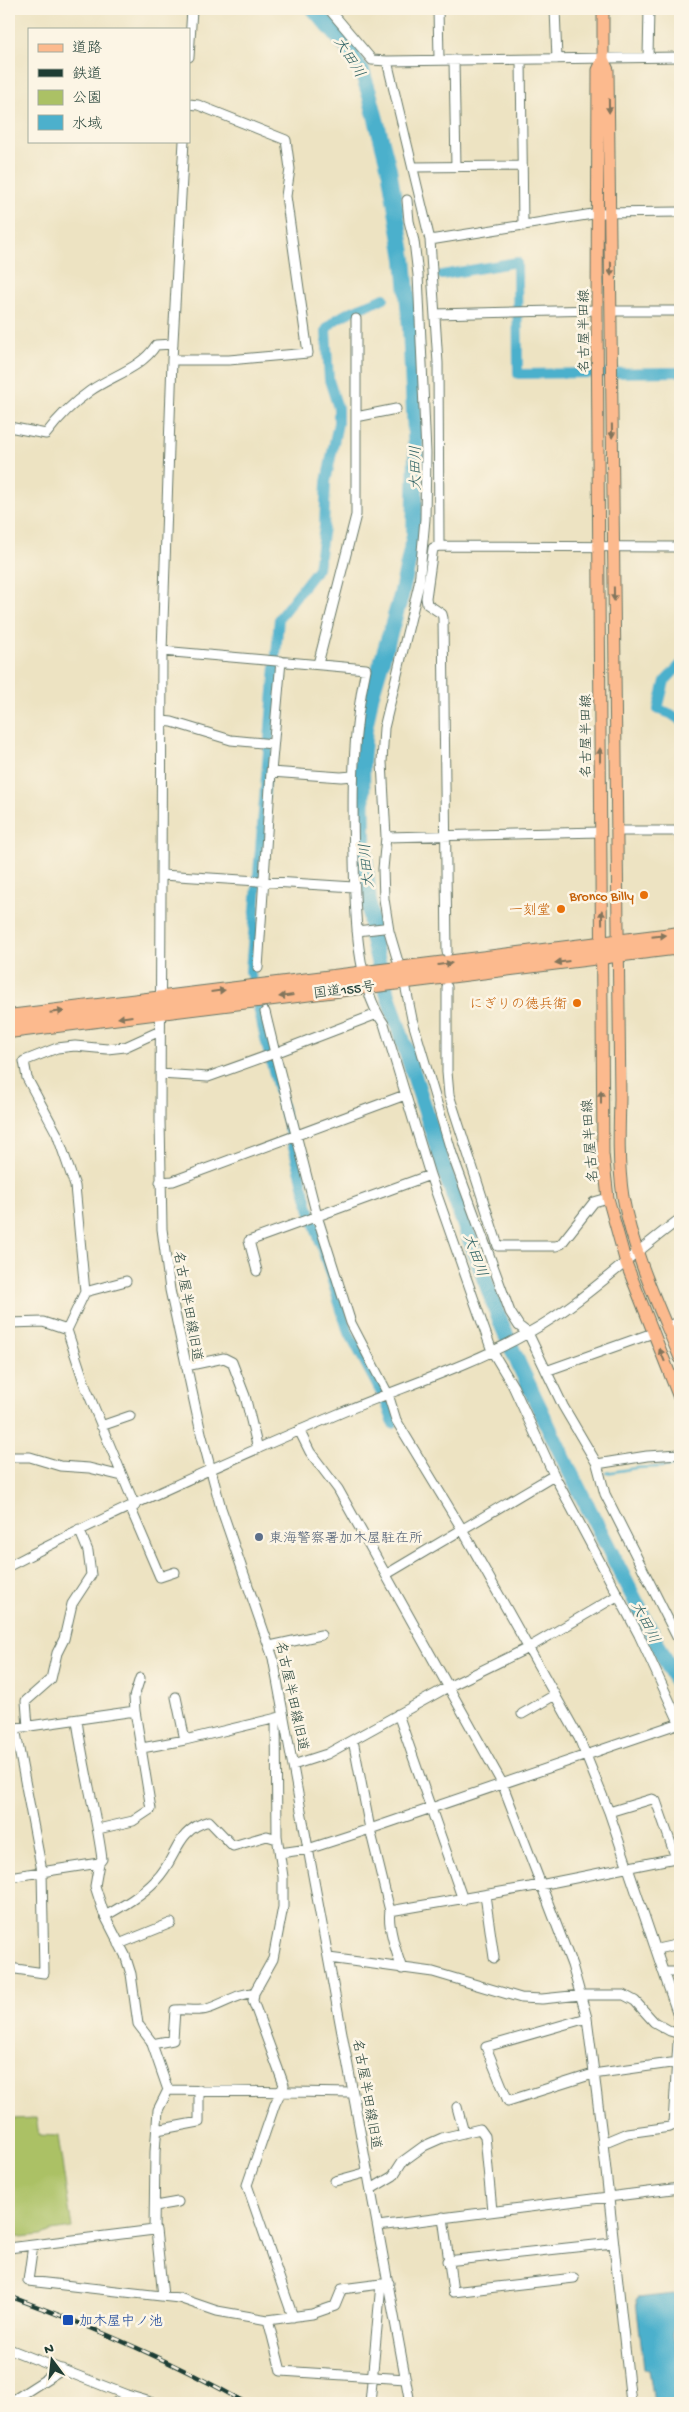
<svg xmlns="http://www.w3.org/2000/svg" width="689" height="2412" viewBox="0 0 689 2412" font-family="'Gochi Hand','Klee One',sans-serif">
<style>
.green{fill:#abc165;stroke:#657f4c}
.water{fill:#4cb0cc;stroke:#367680}
.lines{fill:none;stroke-linecap:round;stroke-linejoin:round}
.stream{stroke:#4cb0cc;stroke-width:2.5}
.canal{stroke:#4cb0cc;stroke-width:10}
.river{stroke:#4cb0cc;stroke-width:16}
.minor-casing{stroke:#677766;stroke-width:11}
.major-casing{stroke:#677766;stroke-width:13}
.highway-casing{stroke:#677766;stroke-width:16}
.minor{stroke:#fff;stroke-width:9}
.major{stroke:#fcba8e;stroke-width:11}
.highway{stroke:#fcba8e;stroke-width:14}
.rail-casing{stroke:#1f3d34;stroke-width:4.5}
.rail{stroke:#fcf5e5;stroke-width:2.5;stroke-dasharray:8;stroke-linecap:butt}
.oneway{fill:#82755c}
.food-dot{fill:#e8710a;stroke:#fcf5e5;stroke-width:2}
.service-dot{fill:#5c6f8a;stroke:#fcf5e5;stroke-width:2}
.transit-dot{fill:#1a4fb4;stroke:#fcf5e5;stroke-width:2}
.labels{text-anchor:middle;stroke-width:5;stroke-linejoin:round;paint-order:stroke}
.street-label{font-size:14px;fill:#1f3d34;stroke:#fcf5e5}
.food-label{font-size:14px;fill:#c56008;stroke:#fcf5e5;text-anchor:end}
.service-label{font-size:14px;fill:#4e5e75;stroke:#fcf5e5;text-anchor:start}
.transit-label{font-size:14px;fill:#164399;stroke:#fcf5e5;text-anchor:start}
.water-label{font-size:15px;font-style:italic;fill:#2c6062;stroke:#fcf5e5}
</style>
<rect width="100%" height="100%" fill="#fcf5e5"/>
<filter id="ink" filterUnits="userSpaceOnUse"><feTurbulence type="fractalNoise" baseFrequency=".02" numOctaves="2"/><feDisplacementMap in="SourceGraphic" scale="10" xChannelSelector="R" yChannelSelector="G"/><feConvolveMatrix kernelMatrix="1 2 1 2 8 2 1 2 1" color-interpolation-filters="sRGB"/></filter>
<filter id="wash" filterUnits="userSpaceOnUse"><feTurbulence type="fractalNoise" baseFrequency=".0096" numOctaves="4" result="noise"/><feDisplacementMap in="SourceGraphic" scale="20" xChannelSelector="R" yChannelSelector="G"/><feGaussianBlur stdDeviation="1.12" result="paint"/><feColorMatrix in="noise" values="0 0 0 0 0 0 0 0 0 0 0 0 0 0 0 0 0 1.4 0 .05"/><feComposite in="paint" operator="in"/></filter>
<g filter="url(#wash)">
<rect width="100%" height="100%" fill="#ede3c2"/>
<!-- green -->
<path class="green" d="M36 2118 39 2135 58 2136 72 2228 51 2231 42 2235 9 2238V2119Z"/>
<!-- water -->
<path class="water" d="M674 2294 678 2298 673 2335 680 2370V2403H654L649 2369 644 2368 636 2301 638 2298Z"/>
<g class="lines">
<!-- stream -->
<path class="stream" d="M606 1473 636 1468 680 1466"/>
<!-- canal -->
<path class="canal" d="M442 275 517 262 518 374 680 372
M384 298C368 306 335 314 326 330L329 380 338 408V423L326 482 324 527 318 568 279 618 250 971 266 1044 310 1211 347 1329 386 1403 393 1424
M680 665 665 681 658 709 671 714 680 720"/>
<!-- river -->
<path class="river" d="M314 9 346 46 362 71 370 96 389 169 404 259 410 327 416 455 414 536 401 596 371 697 365 729 362 763 363 836 372 936 382 977 449 1183 501 1323 519 1365 571 1474 680 1689"/>
</g>
</g>
<g filter="url(#ink)">
<g class="lines">
<defs>
<path id="minor" d="M329 9 372 60 387 61 680 57
M438 9 439 59
M555 9 557 59
M189 57 192 9
M648 57 649 9
M454 60 456 167
M521 60 523 226
M387 61 430 240 438 363 439 546
M184 141 172 360 162 651 160 1120 162 1229 170 1290 201 1433 221 1508 273 1658 410 2403
M413 167 522 166
M407 200 409 221 414 241 418 275 426 453 425 519 419 584 384 728 382 762 386 837 383 869 384 899 389 931 406 989 412 1019 452 1154 510 1312 519 1326 528 1333 563 1406 597 1464 605 1494 680 1643
M430 240 599 213 680 212
M612 311H680
M435 314 597 310
M172 360H229L308 353 286 196 290 169 286 140 198 105 189 104
M356 417 396 409
M9 427 46 434C58 418 73 403 90 391 111 376 142 368 156 345L173 344
M162 651 366 669C352 732 352 794 354 858 355 907 355 983 384 1024L430 1175 492 1351 513 1386 554 1475 639 1635 680 1724
M318 664 356 515V319
M162 721 172 722 231 740 273 744
M271 772 341 777 352 776
M617 831H680
M386 837 601 832
M162 875 354 887
M357 931 383 928
M447 952 443 618 442 614 427 604 426 598 433 548 439 546 680 547
M258 968 271 772 281 661
M447 987V1072L449 1095 498 1246H556L561 1244 594 1202 608 1198
M377 1014 275 1053 317 1216 351 1323 388 1394 396 1420 462 1529 579 1738 609 1812 680 2021
M160 1074 208 1077 275 1053 265 1012
M160 1182 173 1181 405 1095
M257 1271 249 1241 430 1175
M85 1292 126 1281
M9 1323 43 1322 67 1330
M667 1326 680 1322
M186 1366 224 1358 232 1362 245 1396 258 1449
M546 1371 653 1333
M101 1426 130 1416
M299 1430 310 1452 338 1489 502 1783 572 1965 587 2018 603 2143 631 2403
M9 1457H30L60 1466 89 1468 122 1476
M597 1464 647 1456 680 1454
M135 1506 86 1388 67 1330 85 1292 75 1186 57 1134 27 1078 24 1061 57 1048 75 1046 107 1049 125 1047 160 1031
M130 1507 160 1577 175 1572
M9 1566C116 1510 227 1461 338 1414 401 1387 468 1367 528 1333 584 1302 629 1256 680 1219
M387 1574 554 1475
M270 1646 321 1635
M176 1697 185 1740
M135 1711 134 1697 140 1678
M398 1714 463 1900
M522 1714 553 1696
M276 1718 277 1836 283 1877V1907L273 1959 254 1993 253 2001 284 2085 275 2104 247 2185 293 2317
M28 1727 26 1701 51 1679 57 1653 64 1639 72 1604 91 1575 88 1551 79 1529
M9 1729 135 1711 151 1809 133 1821 98 1829
M353 1740 370 1829 390 1911C387 1926 397 1954 402 1969
M142 1748 185 1740 281 1717
M293 1765 327 1754 448 1687 528 1648 617 1596
M609 1812 652 1799 656 1801 676 1858
M280 1853 308 1849 370 1829 680 1723
M9 1877 99 1863
M485 1895 494 1958
M390 1911 530 1887 680 1857
M105 1916C123 1906 142 1895 156 1880 178 1858 175 1830 209 1821L233 1846 267 1836 277 1839
M119 1944 171 1923
M657 1949 680 1944
M329 1958 433 1972 521 1998 542 1999 581 1995H624L635 2001 654 2022 670 2031 680 2034
M9 1968 44 1973 42 1871 15 1728
M665 1972H680
M587 2018 486 2047 508 2101 593 2074 678 2062
M152 2044 173 2040 175 2010C186 2009 197 2012 207 2009 222 2005 240 1992 254 1993
M168 2090 352 2093
M457 2107 464 2133
M157 2130 199 2122V2090
M603 2143 627 2133 670 2127 673 2124 678 2042 680 2038
M335 2181 368 2172
M371 2189 393 2176 402 2162 424 2146 442 2138 480 2129 485 2136 492 2211
M155 2206 178 2202
M443 2217 453 2292 574 2278
M378 2226 680 2188
M156 2230 163 2296
M33 2245 28 2281 179 2298 217 2311 268 2320 312 2314 335 2306 342 2289 389 2283
M9 2248 154 2230 155 2152 158 2110 168 2090 151 2041 138 2024 131 1974 125 1955 104 1914 95 1886 99 1863 102 1859C96 1812 83 1767 77 1720
M447 2261 613 2243
M268 2320 281 2371 406 2379
M9 2349 127 2395 154 2403
M9 2403 62 2369
M115 2403 127 2395
M370 2403 381 2284"/>
<path id="major" d="M603 9V59L608 70 620 1099C619 1132 618 1164 623 1197 633 1253 659 1307 680 1358
M603 59 598 70 597 310 603 1154 608 1198 626 1263 680 1400"/>
<path id="highway" d="M9 1017 680 934
M9 1031 680 947"/>
</defs>
<!-- minor casing -->
<use href="#minor" class="minor-casing"/>
<!-- major casing -->
<use href="#major" class="major-casing"/>
<!-- highway casing -->
<use href="#highway" class="highway-casing"/>
<!-- minor -->
<use href="#minor" class="minor"/>
<!-- major -->
<use href="#major" class="major"/>
<!-- highway -->
<use href="#highway" class="highway"/>
<defs>
<path id="rail" d="M9 2296C91 2326 170 2360 246 2403"/>
</defs>
<!-- rail casing -->
<use href="#rail" class="rail-casing"/>
<!-- rail -->
<use href="#rail" class="rail"/>
</g>
<!-- one-way arrows -->
<defs><path id="oneway-solid" d="M-6-.8H1V-3.2L6.5 0L1 3.2V.8H-6Z" transform="scale(1.25)"/></defs>
<g class="oneway">
<use href="#oneway-solid" transform="translate(609 106) rotate(89)"/>
<use href="#oneway-solid" transform="translate(611 269) rotate(89)"/>
<use href="#oneway-solid" transform="translate(612 431) rotate(89)"/>
<use href="#oneway-solid" transform="translate(614 594) rotate(89)"/>
<use href="#oneway-solid" transform="translate(600 755) rotate(-90)"/>
<use href="#oneway-solid" transform="translate(602 917) rotate(-91)"/>
<use href="#oneway-solid" transform="translate(659 936) rotate(-6)"/>
<use href="#oneway-solid" transform="translate(562 962) rotate(173)"/>
<use href="#oneway-solid" transform="translate(445 964) rotate(-7)"/>
<use href="#oneway-solid" transform="translate(218 991) rotate(-7)"/>
<use href="#oneway-solid" transform="translate(286 996) rotate(173)"/>
<use href="#oneway-solid" transform="translate(57 1012) rotate(-6)"/>
<use href="#oneway-solid" transform="translate(125 1017) rotate(173)"/>
<use href="#oneway-solid" transform="translate(601 1097) rotate(-90)"/>
<use href="#oneway-solid" transform="translate(662 1355) rotate(-112)"/>
</g>
</g>
<!-- markers -->
<g class="food-dot">
<circle cx="644" cy="895" r="5"/>
<circle cx="561" cy="909" r="5"/>
<circle cx="577" cy="1003" r="5"/>
</g>
<circle class="service-dot" cx="259" cy="1537" r="5"/>
<rect class="transit-dot" x="62" y="2314" width="12" height="12" rx="2.5"/>
<g class="labels">
<!-- street labels -->
<g class="street-label">
<text transform="translate(583 331) rotate(-90)" y="5">名古屋半田線</text>
<text transform="translate(585 736) rotate(-90)" y="5">名古屋半田線</text>
<text transform="translate(344 989) rotate(-7)" y="5">国道155号</text>
<text transform="translate(589 1141) rotate(-94)" y="5">名古屋半田線</text>
<text transform="translate(189 1306) rotate(80)" y="5">名古屋半田線旧道</text>
<text transform="translate(293 1696) rotate(78)" y="5">名古屋半田線旧道</text>
<text transform="translate(368 2094) rotate(80)" y="5">名古屋半田線旧道</text>
</g>
<!-- food labels -->
<g class="food-label">
<text x="634" y="900">Bronco Billy</text>
<text x="551" y="914">一刻堂</text>
<text x="567" y="1008">にぎりの徳兵衛</text>
</g>
<!-- service labels -->
<g class="service-label">
<text x="269" y="1542">東海警察署加木屋駐在所</text>
</g>
<!-- transit labels -->
<g class="transit-label">
<text x="79" y="2325">加木屋中ノ池</text>
</g>
<!-- water labels -->
<g class="water-label">
<text transform="translate(350 57) rotate(58)" y="5">大田川</text>
<text transform="translate(415 468) rotate(-90)" y="5">大田川</text>
<text transform="translate(366 866) rotate(-95)" y="5">大田川</text>
<text transform="translate(476 1255) rotate(70)" y="5">大田川</text>
<text transform="translate(646 1622) rotate(63)" y="5">大田川</text>
</g>
</g>
<!-- margin -->
<rect width="689" height="2412" fill="none" stroke="#fcf5e5" stroke-width="30"/>
<!-- legend -->
<rect x="28" y="28" width="162" height="115" fill="#fcf5e5" stroke="#a4ab9e"/>
<rect x="38" y="44" width="25" height="8" fill="#fcba8e" stroke="#a4ab9e"/>
<text x="72" y="52" font-size="15" fill="#1f3d34">道路</text>
<rect x="38" y="69" width="25" height="8" fill="#1f3d34" stroke="#a4ab9e"/>
<text x="72" y="78" font-size="15" fill="#1f3d34">鉄道</text>
<rect x="38" y="90" width="25" height="15" fill="#abc165" stroke="#a4ab9e"/>
<text x="72" y="102" font-size="15" fill="#1f3d34">公園</text>
<rect x="38" y="115" width="25" height="15" fill="#4cb0cc" stroke="#a4ab9e"/>
<text x="72" y="128" font-size="15" fill="#1f3d34">水域</text>
<!-- north arrow -->
<g transform="translate(52 2360) rotate(345)" stroke="#fcf5e5" stroke-width="4" paint-order="stroke">
<path d="M0-4L9 19L0 12L-9 19Z" fill="#1f3d34"/>
<text y="-8" font-size="14" font-weight="bold" text-anchor="middle" fill="#1f3d34">N</text>
</g>
</svg>
